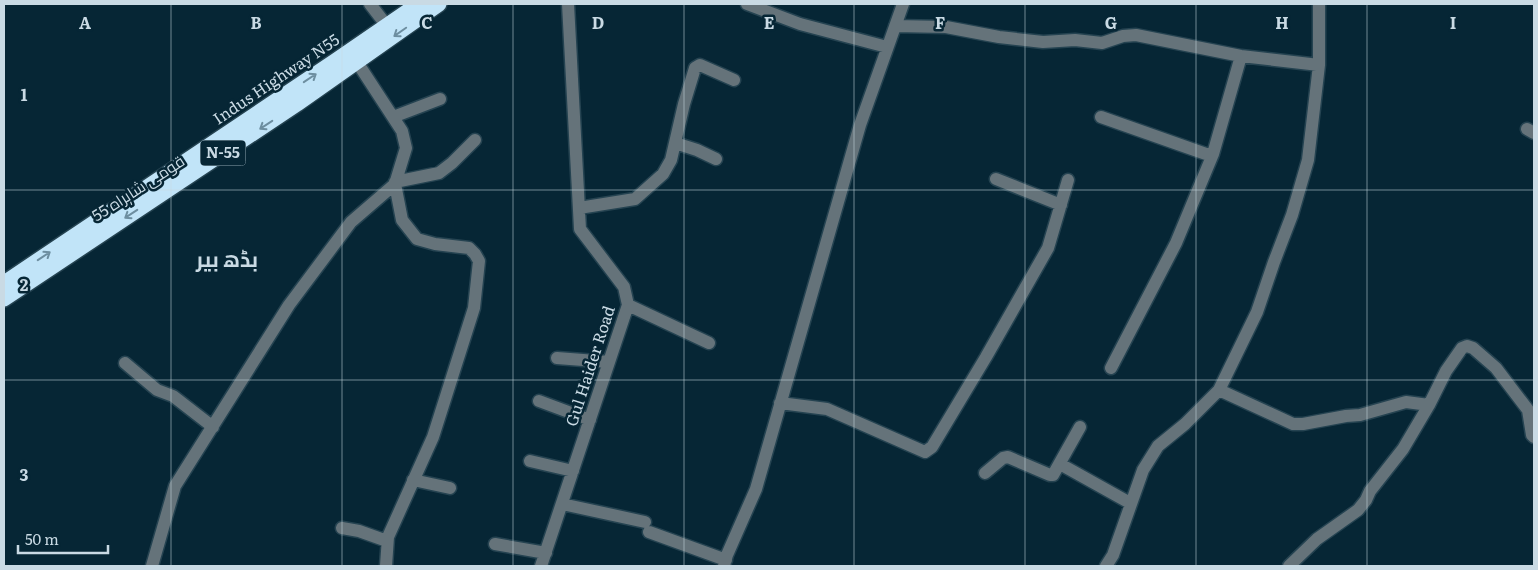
<svg xmlns="http://www.w3.org/2000/svg" width="1538" height="570" viewBox="0 0 1538 570" font-family="Literata,Cairo,serif">
<style>
.lines{fill:none;stroke-linecap:round;stroke-linejoin:round}
.minor-casing{stroke:#254351;stroke-width:15}
.highway-casing{stroke:#254351;stroke-width:18}
.minor{stroke:#65737a;stroke-width:12}
.highway{stroke:#c1e4f8;stroke-width:15}
.oneway{stroke:#6d8ea0}
.grid{fill:none;stroke:#c9dae4;stroke-width:1;stroke-opacity:0.55}
.labels{text-anchor:middle;stroke-width:5;stroke-linejoin:round;paint-order:stroke}
.shield{fill:#062635;stroke:#8ea4b0;stroke-width:1}
.shield-label{font-size:15px;font-weight:bold;fill:#c9dae4}
.street-label{font-size:16px;fill:#c9dae4;stroke:#062635}
.district-label{font-size:21px;font-weight:bold;fill:#c9dae4;stroke:#062635}
.grid-label{font-size:16px;text-anchor:middle;font-weight:bold;fill:#c9dae4;stroke:#062635;stroke-width:5;stroke-linejoin:round;paint-order:stroke}
</style>
<rect width="100%" height="100%" fill="#062635"/>
<g class="lines">
<defs>
<path id="minor" d="M370 4 387 26
M747 4 800 24 887 47
M895 26 946 27 999 37 1043 42 1075 40 1102 43 1123 36 1136 35 1241 56 1319 65
M357 62 402 131 406 148 395 184 402 220 417 239 435 244 469 248 475 254 479 261 474 308 433 437 388 537 386 566
M393 117 440 99
M1101 117 1206 154H1213L1241 56
M1527 129 1534 133
M675 143 697 150 716 159
M996 179 1061 205
M395 182 439 173 452 163 475 140
M579 208 635 199 663 174 671 160 684 104 695 68 700 65 734 80
M628 305 709 343
M557 358 609 362
M125 363 157 390 173 396 213 427
M1111 368 1176 243 1213 154
M1219 390 1293 424H1303L1346 416 1360 415 1406 402 1429 405
M539 401 590 420
M780 403 827 409 925 452 932 447 986 357 1048 248 1068 180
M530 461 573 471
M1060 464 1130 503
M985 473 1003 458 1008 457 1050 475H1053L1080 427
M413 480 450 488
M562 504 645 522
M342 528 359 531 387 541
M649 532 726 560
M495 544 546 553
M152 566 175 486 289 305 351 222 395 184
M541 566 628 305 624 287 580 229 568 4
M724 566 727 555 756 489 860 125 903 4
M1106 566 1113 555 1143 470 1158 446 1185 424 1219 390 1257 312 1274 262 1292 215 1308 160 1319 65V4
M1289 566 1317 539 1358 510 1366 500 1370 491 1403 449 1429 405 1446 371 1462 348 1467 346 1473 348 1496 368 1528 410 1532 435 1534 437"/>
<path id="highway" d="M4 283 335 61 418 4
M4 299 297 104 439 4"/>
</defs>
<!-- minor casing -->
<use href="#minor" class="minor-casing"/>
<!-- highway casing -->
<use href="#highway" class="highway-casing"/>
<!-- minor -->
<use href="#minor" class="minor"/>
<!-- highway -->
<use href="#highway" class="highway"/>
</g>
<!-- one-way arrows -->
<defs><path id="oneway-shaft" d="M-6 0H5M1.5-3L5.5 0L1.5 3" fill="none" stroke-width="1.6" stroke-linecap="round" stroke-linejoin="round" transform="scale(1.25)"/></defs>
<g class="oneway">
<use href="#oneway-shaft" transform="translate(400 32) rotate(145)"/>
<use href="#oneway-shaft" transform="translate(310 78) rotate(-34)"/>
<use href="#oneway-shaft" transform="translate(266 125) rotate(147)"/>
<use href="#oneway-shaft" transform="translate(131 214) rotate(147)"/>
<use href="#oneway-shaft" transform="translate(44 256) rotate(-34)"/>
</g>
<!-- grid -->
<path class="grid" d="M171 4V566M342 4V566M513 4V566M684 4V566M854 4V566M1025 4V566M1196 4V566M1367 4V566M4 190H1534M4 380H1534"/>
<g class="labels">
<!-- shield labels -->
<rect class="shield" x="200.5" y="140.5" width="45" height="25" rx="4"/>
<g class="shield-label">
<text x="223" y="158">N-55</text>
</g>
<!-- street labels -->
<g class="street-label">
<text transform="translate(276 79) rotate(-34)" y="6">Indus Highway N55</text>
<text transform="translate(138 188) rotate(-33)" y="6">قومی شاہراہ 55</text>
<text transform="translate(590 366) rotate(-72)" y="6">Gul Haider Road</text>
</g>
<!-- district labels -->
<g class="district-label">
<text x="227" y="267">بڈھ بیر</text>
</g>
</g>
<g class="grid-label">
<text x="85" y="29">A</text>
<text x="256" y="29">B</text>
<text x="427" y="29">C</text>
<text x="598" y="29">D</text>
<text x="769" y="29">E</text>
<text x="940" y="29">F</text>
<text x="1111" y="29">G</text>
<text x="1282" y="29">H</text>
<text x="1453" y="29">I</text>
<text x="24" y="101">1</text>
<text x="24" y="291">2</text>
<text x="24" y="481">3</text>
</g>
<!-- border -->
<rect width="1538" height="570" fill="none" stroke="#c9dae4" stroke-width="10"/>
<!-- scale -->
<path d="M18 545v8h90v-8" fill="none" stroke="#c9dae4" stroke-width="2.5"/>
<text x="25" y="545" font-size="15" fill="#c9dae4" stroke="#062635" stroke-width="4" paint-order="stroke">50 m</text>
</svg>
